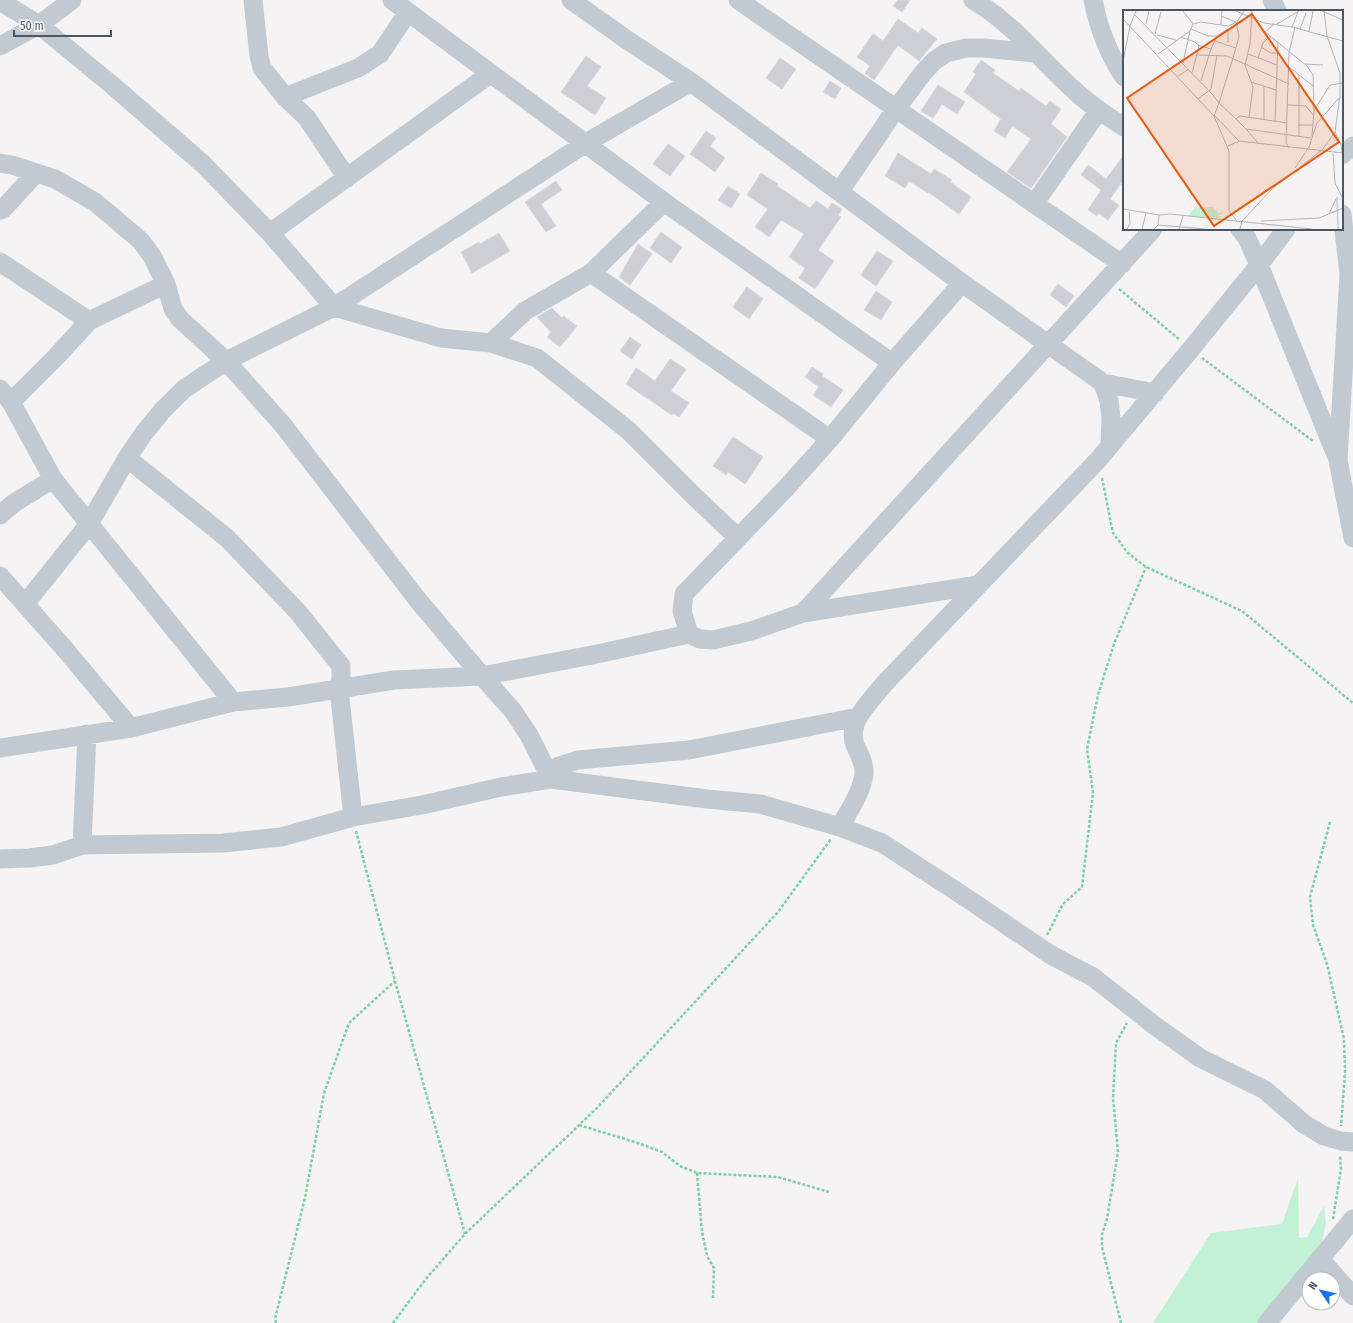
<svg xmlns="http://www.w3.org/2000/svg" width="1353" height="1323" viewBox="0 0 1353 1323" font-family="'Fira Sans Condensed',sans-serif">
<style>
.green{fill:#c3f1d5}
.building{fill:#cdcfd5;stroke:#d7d9de}
.lines{fill:none;stroke-linecap:round;stroke-linejoin:round}
.path{stroke:#7ad0a6;stroke-width:2.5;stroke-dasharray:3 2;stroke-linecap:butt}
.minor{stroke:#c1cad2;stroke-width:19}
.inset-road{fill:none;stroke:#b1b4b9;stroke-width:1}
.view{fill:#e8590c;fill-opacity:0.15;stroke:#e8590c;stroke-width:2}
.inset-edge{fill:none;stroke:#4a5661;stroke-width:2}
</style>
<rect width="100%" height="100%" fill="#f5f3f3"/>
<!-- green -->
<path class="green" d="M1298 1178 1299 1238 1307 1237 1324 1206 1326 1224 1319 1252 1261 1323H1153L1211 1233 1282 1224Z"/>
<!-- building -->
<path class="building" d="M898 0H910L902 12 893 6Z
M898 19 918 33 922 28 937 39 919 61 898 45 874 80 865 73 870 66 857 57 873 34 883 41Z
M586 56 601 67 587 86 606 98 595 115 561 92Z
M780 58 796 69 782 89 766 78Z
M981 60 995 70 993 73 1019 91 1021 88 1046 106 1050 101 1061 109 1051 124 1067 137 1031 188 1007 172 1031 139 1012 126 1005 138 994 131 1001 119 964 92 976 74 973 72Z
M830 81 841 88 835 99 823 92Z
M938 85 965 102 957 114 942 104 933 118 921 111Z
M706 131 716 138 710 146 725 158 715 172 690 154Z
M668 144 685 156 670 176 653 164Z
M898 153 931 174 934 169 952 180 950 182 971 197 959 214 928 192V193L909 181 905 188 885 176Z
M1124 155V179L1110 199 1119 205 1108 220 1099 213 1097 216 1088 210 1101 190 1081 175 1088 165 1106 179Z
M761 173 778 184 777 186 810 208 816 201 828 209 832 203 842 209 838 215 841 217 818 250 834 261 815 289 799 278 805 268 789 257 804 234 781 220 769 237 755 227 768 209 747 195Z
M556 181 562 190 541 204 556 226 546 232 525 202Z
M728 186 740 194 731 208 718 200Z
M661 232 682 247 671 263 650 248Z
M499 233 510 251 472 273 461 252 479 242 480 244Z
M638 244 652 254 630 285 619 277Z
M877 251 893 261 876 286 861 275Z
M1058 284 1074 296 1066 307 1050 295Z
M747 287 763 299 749 319 733 307Z
M876 291 892 302 881 320 864 310Z
M552 308 562 318 563 316 577 326 560 347 547 337 551 332 537 317Z
M630 337 641 345 632 359 620 351Z
M670 359 686 369 671 391 689 403 679 417 673 413 672 415 626 384 636 368 655 381Z
M812 367 823 374 822 376 843 390 831 407 813 395 819 387 805 377Z
M733 437 763 457 745 484 728 472 726 475 713 466Z"/>
<g class="lines">
<!-- path -->
<path class="path" d="M1119 289 1180 340
M1202 358 1313 441
M1102 478 1113 533 1128 553 1146 567 1242 611 1353 703
M1330 822 1310 897 1313 925 1327 964 1344 1039 1345 1072 1341 1126
M356 831 395 981 465 1234
M1047 935 1063 904 1082 887 1093 793 1087 749 1098 695 1114 644 1146 567
M579 1125 638 1143 662 1152 680 1166 697 1173 778 1177 829 1192
M697 1173 702 1232 707 1256 714 1268 713 1298
M1333 1219 1341 1169 1340 1156
M276 1323 275 1319 305 1198 324 1093 349 1023 395 981
M393 1323 425 1280 465 1234 597 1108 778 912 831 839
M1121 1323 1102 1247V1234L1107 1219 1118 1152 1113 1098 1116 1043 1127 1023"/>
<!-- minor -->
<path class="minor" d="M253 0 259 56 262 68 285 97 307 118 347 178
M392 0 664 202 892 363
M571 0 627 40 691 82 962 283 1103 383 1155 393
M738 0 1122 264
M973 0C1013 23 1041 61 1075 91 1090 105 1107 116 1124 127
M1093 0C1098 26 1109 55 1124 77
M1272 0 1277 11
M0 1 39 25 112 85 203 164 270 233 334 307 441 338 491 343 537 358 629 431 696 498 738 538
M0 46 39 25 72 0
M285 97 358 68 380 54 408 12
M1342 155 1353 146
M0 163 12 165 55 179 95 202 141 241 152 256 166 284
M839 192 896 109 922 74 934 61 946 53 966 48H984L1035 53
M1034 204 1099 110
M0 210 3 209 36 173
M1342 214 1349 274 1338 460 1353 538
M1240 229 1247 238 1259 265 1336 455
M270 233 490 74
M0 262 89 321
M591 273 830 439
M962 283 892 363 830 439 787 487 684 594 682 611 689 634 700 639 713 640 751 631 803 613 1153 229
M491 343 525 311 591 273 664 202
M1103 383 1109 401 1111 417 1110 445
M0 389 11 402 53 479 14 503 0 515
M11 402 56 357 89 321 166 284 173 309 180 319 226 361 283 425 417 599 482 676 597 654 689 634
M127 458 227 538 298 612 341 666V678L339 689 353 817
M53 479 233 702
M0 576 63 647 131 728
M25 604 89 524 127 458 144 433 162 411 184 389 226 361 334 307 586 143 691 82
M803 613 978 585
M0 748 131 728 233 702 288 697 394 680 482 676 513 711 529 735 551 779
M548 774 559 766 578 760 689 750 858 717
M840 827C849 810 861 794 864 774 865 764 859 754 855 745 846 722 872 700 884 684L1098 460 1191 349 1259 265 1286 229
M82 845 87 734
M0 859 29 858 53 855 82 845 223 843 281 837 353 817 422 805 501 787 551 779 707 799 760 804 840 827 882 843 962 895 1051 955 1093 977 1154 1025 1200 1058 1265 1090 1304 1124 1324 1136 1341 1141 1353 1142
M1320 1259 1353 1296
M1267 1323 1353 1219"/>
</g>
<!-- overview -->
<g transform="translate(1123 10)">
<rect width="220" height="220" fill="#f5f3f3"/>
<path d="M73 197H90L95 203 101 202 95 206H100L95 208 65 206Z" fill="#c3f1d5"/>
<path class="inset-road" d="M113 1 141 13 169 17 220 31M199 1 220 10M12 5 90 85 96 93 91 106M98 6 113 12 116 26 113 38M0 9 91 106 106 141V201L114 211M23 14 26 1M70 14 78 12 105 16 114 12 121 1M98 14 99 1M151 14 142 22 184 56 190 65 191 100 189 126M154 14 176 1M169 17 175 2M68 19 85 26H94M105 19V33M177 19 183 3M186 21 190 1M32 24 38 2M34 25 53 30M58 27 72 32 76 36 69 63M92 31 113 38 96 93 113 109M75 35 88 39 94 26 105 19M138 37 148 43H154M35 44 67 21 70 14 60 1M125 44 154 55M74 45 104 46 166 74M135 48 140 33 147 26M0 51 7 16 13 1M60 53 67 21M182 54 200 55M166 57 190 76M55 66 66 59M78 71 88 39M128 72 153 80M75 89 88 79 94 45M165 95 183 96 190 105M192 99 207 75 220 73M91 105 116 131M126 108 130 77 122 55 127 34 129 1M141 110V77M152 111 155 32M164 113 117 106 113 109 123 119 188 128M176 115H189M123 119 136 134M212 122 218 134 219 143M176 127V65M105 136 116 131 220 143M166 138 163 133 166 43 172 17M210 143 212 173 220 189M172 158 186 137 194 113 216 88M214 187 215 219M0 199 36 205 47 204 189 219M206 204 213 189M138 211 196 208 220 198M35 215 82 219M4 219 7 213 6 202M19 219 23 203M31 219 35 215 36 205M56 219 60 206M117 219 119 211 149 179 199 140 212 122 217 86V63L204 26 201 1"/>
<path class="view" d="M129 4 216 132 91 216 4 88Z"/>
<rect width="220" height="220" class="inset-edge"/>
</g>
<!-- north arrow -->
<g transform="translate(1321 1291) rotate(304)"><circle r="19" fill="#ffffff" stroke="#b7bbc0"/>
<path d="M0-3L7 15L0 10L-7 15Z" fill="#1a73e8"/>
<text y="-6" font-size="11" font-weight="bold" text-anchor="middle" fill="#4a5661">N</text>
</g>
<!-- scale -->
<path d="M14 30v6h97v-6" fill="none" stroke="#4a5661" stroke-width="2"/>
<text x="20" y="30" font-size="12" fill="#4a5661" stroke="#ffffff" stroke-width="3" paint-order="stroke">50 m</text>
</svg>
